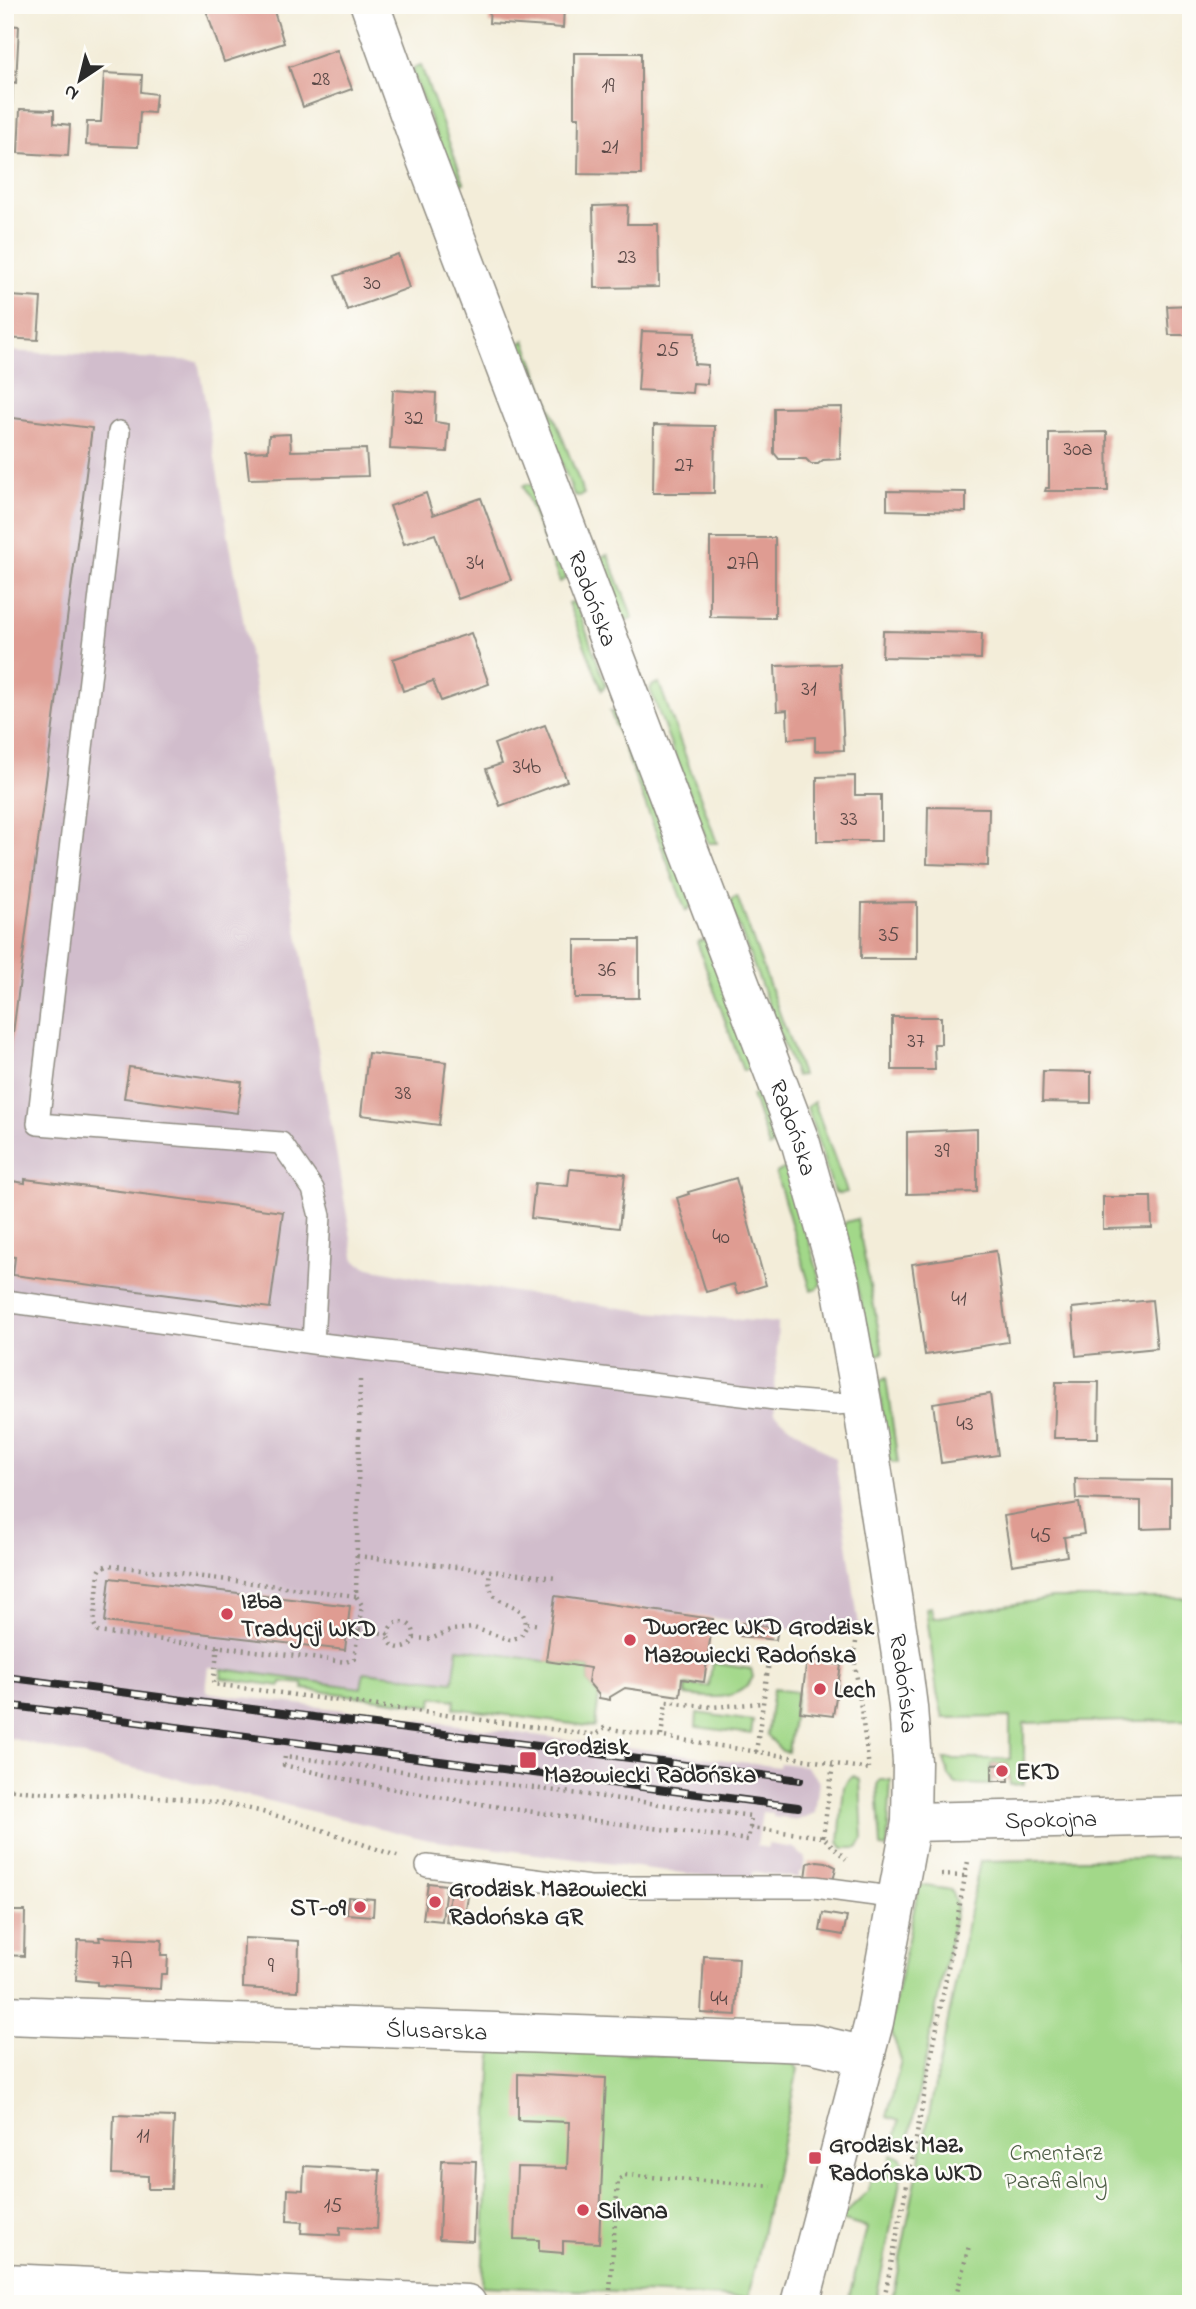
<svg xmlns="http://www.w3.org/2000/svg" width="1196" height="2309" viewBox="0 0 1196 2309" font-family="'Indie Flower',sans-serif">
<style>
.industrial{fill:#d1bdcc}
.green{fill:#a2d889;stroke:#66825a;stroke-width:2}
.building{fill:#df9c92}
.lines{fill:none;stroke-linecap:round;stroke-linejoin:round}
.service-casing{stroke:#8f8c82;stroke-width:24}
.minor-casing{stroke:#8f8c82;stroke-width:41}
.tertiary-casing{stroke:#8f8c82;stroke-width:41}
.path{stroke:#8f8c82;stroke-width:4.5;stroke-dasharray:2 5;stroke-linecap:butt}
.service{stroke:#fff;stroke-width:21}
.minor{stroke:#fff;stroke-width:38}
.tertiary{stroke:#fff;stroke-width:38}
.rail-casing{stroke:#2b2b2b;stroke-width:8}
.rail{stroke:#fdfcf7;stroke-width:5;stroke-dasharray:16;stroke-linecap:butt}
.poi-dot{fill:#d1495b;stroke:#fdfcf7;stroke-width:2.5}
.labels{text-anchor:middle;stroke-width:5;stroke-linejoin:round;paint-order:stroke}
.number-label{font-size:21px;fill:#584745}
.street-label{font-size:24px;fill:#2b2b2b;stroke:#fdfcf7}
.poi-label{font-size:24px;font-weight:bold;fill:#2b2b2b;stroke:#fdfcf7;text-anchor:start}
.park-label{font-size:24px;fill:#4f5f47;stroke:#fdfcf7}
</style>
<rect width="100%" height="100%" fill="#fdfcf7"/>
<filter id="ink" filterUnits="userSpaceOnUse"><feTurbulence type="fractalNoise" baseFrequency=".0143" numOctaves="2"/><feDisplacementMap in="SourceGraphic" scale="14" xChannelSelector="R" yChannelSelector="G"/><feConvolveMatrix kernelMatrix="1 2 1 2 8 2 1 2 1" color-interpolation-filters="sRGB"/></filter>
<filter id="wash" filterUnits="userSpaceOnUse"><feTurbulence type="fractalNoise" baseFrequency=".00686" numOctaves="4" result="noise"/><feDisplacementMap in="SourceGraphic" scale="28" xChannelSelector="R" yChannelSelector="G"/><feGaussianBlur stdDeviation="1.57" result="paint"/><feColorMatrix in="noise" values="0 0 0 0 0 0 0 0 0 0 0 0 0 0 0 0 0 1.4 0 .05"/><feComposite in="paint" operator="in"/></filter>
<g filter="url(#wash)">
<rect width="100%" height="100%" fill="#f3edd9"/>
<!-- industrial -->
<path class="industrial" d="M5 351 198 361 355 1261 369 1268 426 1279 648 1312 778 1323 774 1414 835 1459 859 1626 849 1637 555 1596 546 1661 459 1648 453 1682 365 1672 362 1688 209 1667 206 1691 212 1693 779 1767 780 1763 805 1766 819 1781 815 1813 798 1820 773 1817V1813L762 1812 757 1846 768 1848V1844L794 1848 805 1858 803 1872H799V1878L752 1872 751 1882 429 1840 5 1737Z"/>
<!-- green -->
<path class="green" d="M421 66 464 183 455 186 412 71 416 67Z
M525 340 584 494 579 496 574 495 517 346Z
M526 484 531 485 566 578 560 582 523 486Z
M608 555 633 618 629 620 621 618 599 561 603 556Z
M572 602 576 604 606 685 602 690 568 603Z
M659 683 717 843H708L650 689 653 685Z
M610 711 617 713 692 905 686 911Z
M737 896 802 1075 796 1076 729 901Z
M701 940H706L753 1065 750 1068 743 1071 697 942Z
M760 1093H763L779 1140 777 1144 769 1147 752 1095Z
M814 1102 847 1192 839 1194 834 1192 807 1107Z
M784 1169 789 1171 821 1283 818 1288 811 1290 776 1173Z
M857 1219 883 1353 877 1355 872 1351 843 1226 846 1222Z
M886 1378 898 1463H894L889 1460 878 1382Z
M1052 1598H1191V1720L1024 1723V1784L1010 1785 1008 1764H991V1785L956 1784 949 1776 944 1759H1010V1717L943 1718 937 1693 926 1608 931 1607 933 1618Z
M458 1648 590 1668 588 1682 599 1695 595 1727 454 1708 455 1700 433 1697 432 1706 304 1689 303 1684 282 1682 281 1686 221 1678 222 1669 361 1688 364 1672 453 1682Z
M712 1663 751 1669 753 1677C740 1702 709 1698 685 1695L686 1685 709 1687Z
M773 1689 797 1692 788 1752 782 1751 767 1735Z
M697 1713 753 1721 751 1734 696 1727Z
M854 1776 860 1780 863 1839 857 1848H843L839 1842 844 1786 848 1780Z
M880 1780H891L887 1848 881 1847 877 1785Z
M1191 1857V2304H891L980 1861Z
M919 1885 951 1890 957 1906 908 2144 903 2145 894 2143 899 2121 887 2117 901 2060 890 2027Z
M492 2047 791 2060 798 2069 748 2298 482 2286Z
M891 2155 900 2157 904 2163 875 2304H847L867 2228 841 2220 842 2216 868 2191 872 2175 885 2178Z"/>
<g id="blocks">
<!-- building -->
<path class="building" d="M212 5H272L284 43 224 62 205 7Z
M490 5H564L563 28 489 23Z
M5 25 19 26 16 83 13 82 12 112H5Z
M337 50 352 89 303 107 289 67Z
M574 53H641V175L578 174 579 117H574Z
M104 73 142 75 141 92 156 94 154 113 140 112 138 147 86 145 87 122H101Z
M20 109 54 110V123L70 125 68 156 18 153Z
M628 205 627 224H658L659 287 595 288 593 206Z
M398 254 409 288 347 310 335 276Z
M10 296 41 298 38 340 5 338V307H10Z
M1191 305V330H1188V335H1169L1167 306Z
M642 331 695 333 694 364 708 365 707 384 693 383 692 393 638 390Z
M393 390 436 393 435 422 449 424 447 452 390 449Z
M842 407 840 459 823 460 818 464H811L806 459H779L774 453V408Z
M5 417 92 428 7 1079H5Z
M654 425 715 426 714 493H653Z
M1107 432 1108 491H1045L1046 488H1049V433Z
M290 434 291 451 366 449 368 476 249 479 246 452 268 451 269 435Z
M887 491 966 492V512L887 510Z
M426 493 433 515 481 498 511 580 458 599 435 534 404 544 390 506Z
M710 538H775V618L710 617Z
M883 631 982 633 981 659 882 657Z
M471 633 489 684 441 701 433 681 403 691 393 659Z
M840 664 844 750 815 751V737L788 739 787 710 777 711 775 666Z
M545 725 567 781 500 806 486 769 501 764 494 744Z
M855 776V795H881V841H817V777Z
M928 807 989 808 988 866 927 864Z
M917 902V959H861L862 903Z
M575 940H639V998H575Z
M892 1017H941V1044H934L935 1070H892Z
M368 1053 446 1062 439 1125 361 1115Z
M129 1067 242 1082 237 1113 124 1098Z
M1043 1071 1091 1072V1103L1042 1102Z
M977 1129V1192L907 1194V1132Z
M570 1169 625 1174 619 1228 531 1218 535 1183 568 1186Z
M736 1178 766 1285 737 1294 734 1284 706 1292 677 1198 689 1194 688 1192Z
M25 1179 283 1212 270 1308 13 1275 15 1257 5 1256V1180L25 1183Z
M1103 1197H1151L1152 1228 1103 1229Z
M996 1251 1008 1342 925 1355 912 1264Z
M1152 1300 1157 1348 1076 1356 1072 1308Z
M1056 1382H1099L1098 1438H1054Z
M990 1394 998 1455 941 1463 933 1403Z
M1075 1479 1171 1480V1528L1141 1529V1501L1076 1499Z
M1079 1503 1084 1534 1064 1537 1067 1556 1012 1565 1004 1516Z
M110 1578 350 1606 345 1650 105 1622Z
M555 1596 713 1619 704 1682 682 1679 680 1696 625 1688 610 1697V1700L599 1698V1695L588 1682 590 1668 546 1661Z
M742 1623 778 1628 776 1640 740 1636Z
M807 1660 841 1665 833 1716 800 1712Z
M1008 1764 1009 1781H992V1765Z
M817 1861 826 1862 836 1867 834 1877 830 1881 806 1878 808 1863Z
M428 1883 446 1885 442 1921 423 1919Z
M451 1886 469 1889 464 1924 446 1922Z
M348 1897 374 1899 373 1916 347 1914Z
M5 1911H25L24 1956 5 1955Z
M823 1913 847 1917 843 1935 820 1931Z
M99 1937 162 1940 161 1955H168L167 1974H161L160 1989 97 1985V1982L76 1980 78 1940 100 1941Z
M244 1938 299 1941 298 1991 243 1988Z
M704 1956 739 1958 736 2015 701 2013Z
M518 2074 606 2078 599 2243 563 2241V2253L539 2251V2240L514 2239 517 2167 567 2168 569 2122 518 2120Z
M114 2115 174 2117 171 2189H148V2176L112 2174Z
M442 2160 476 2161 473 2241 439 2239Z
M304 2166 380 2170 377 2229 340 2227V2235L301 2233 302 2222 287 2221 288 2189 303 2190Z"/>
</g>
</g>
<g filter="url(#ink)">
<use href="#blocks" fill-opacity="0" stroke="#8f8c82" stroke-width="2"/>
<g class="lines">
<defs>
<path id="service" d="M119 432 38 1124 281 1143 313 1189 320 1216 313 1343
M5 1301 313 1343 775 1399 835 1404 862 1402
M427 1866 590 1887H815L898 1898"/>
<g id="minor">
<path id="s1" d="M911 1822 1191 1816"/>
<path id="s2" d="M5 2015 810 2043 866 2056"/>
<path d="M5 2283 467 2304"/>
</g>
<g id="tertiary">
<path id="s3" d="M370 5 419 141 801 1144 841 1285 862 1402 902 1661 908 1707 912 1762 911 1822 874 2022 800 2304"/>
</g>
</defs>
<!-- service casing -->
<use href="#service" class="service-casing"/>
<!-- minor casing -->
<use href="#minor" class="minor-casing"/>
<!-- tertiary casing -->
<use href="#tertiary" class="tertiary-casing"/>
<!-- path -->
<path class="path" d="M357 1556 556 1578
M356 1596 108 1565 101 1568 99 1572 94 1624 98 1632 346 1662 354 1659 362 1605 356 1596 360 1380
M388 1635a13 13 0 1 1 26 0a13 13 0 1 1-26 0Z
M527 1623 540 1625
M359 1630 388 1634
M414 1638 431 1639 452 1630 474 1628 510 1640 521 1636 526 1627C526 1593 483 1615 490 1570
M856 1642 854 1656 869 1768
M218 1646 213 1684 595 1735 604 1728C692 1741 780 1756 869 1769
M661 1736 666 1702 712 1707 763 1703
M756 1752 771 1648
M5 1789C78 1798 153 1792 225 1804 285 1814 343 1838 400 1857
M750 1828 751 1816 285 1756 284 1765C438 1803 591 1820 748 1840L750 1828 823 1837 846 1859
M823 1837 833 1764
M941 1875 965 1876
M892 2149 913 2155
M609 2304 618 2181 624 2175 772 2186
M883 2304 913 2155 968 1861
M954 2304 969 2246"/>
<!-- service -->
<use href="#service" class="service"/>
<!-- minor -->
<use href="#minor" class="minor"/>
<!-- tertiary -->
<use href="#tertiary" class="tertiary"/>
<defs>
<path id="rail" d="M5 1677 800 1780
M5 1705 798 1807"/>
</defs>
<!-- rail casing -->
<use href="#rail" class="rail-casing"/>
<!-- rail -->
<use href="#rail" class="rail"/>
</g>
</g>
<!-- markers -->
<g class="poi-dot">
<circle cx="227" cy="1614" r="7"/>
<circle cx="630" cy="1640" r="7"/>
<circle cx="820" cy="1689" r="7"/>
<rect x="519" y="1751" width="18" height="18" rx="3.5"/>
<circle cx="1002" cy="1771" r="7"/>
<circle cx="435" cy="1902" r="7"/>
<circle cx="360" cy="1907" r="7"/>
<rect x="808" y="2151" width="14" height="14" rx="3.5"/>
<circle cx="583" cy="2210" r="7"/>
</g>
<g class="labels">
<!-- number labels -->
<g class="number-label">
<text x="321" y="85">28</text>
<text x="608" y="92">19</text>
<text x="610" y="153">21</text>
<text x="627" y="263">23</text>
<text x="372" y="289">30</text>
<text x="668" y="356">25</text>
<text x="414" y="424">32</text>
<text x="1078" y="455">30a</text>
<text x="684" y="471">27</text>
<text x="475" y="569">34</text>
<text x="743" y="569">27A</text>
<text x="809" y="695">31</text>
<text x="527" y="773">34b</text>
<text x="849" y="825">33</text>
<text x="889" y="941">35</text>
<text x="607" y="976">36</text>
<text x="916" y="1047">37</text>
<text x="403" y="1099">38</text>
<text x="942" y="1157">39</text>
<text x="721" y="1243">40</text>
<text x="959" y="1305">41</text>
<text x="965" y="1430">43</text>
<text x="1041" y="1542">45</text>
<text x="122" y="1968">7A</text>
<text x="271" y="1972">9</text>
<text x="719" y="2005">44</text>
<text x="143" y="2142">11</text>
<text x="333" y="2212">15</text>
</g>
<!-- street labels -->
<g class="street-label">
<text dy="8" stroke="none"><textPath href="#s3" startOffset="634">Radońska</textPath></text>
<text dy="8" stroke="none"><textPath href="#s3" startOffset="1200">Radońska</textPath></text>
<text dy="8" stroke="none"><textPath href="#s3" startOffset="1768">Radońska</textPath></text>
<text dy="8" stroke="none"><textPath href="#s1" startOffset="140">Spokojna</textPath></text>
<text dy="8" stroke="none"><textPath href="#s2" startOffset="432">Ślusarska</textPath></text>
</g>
<!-- poi labels -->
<g class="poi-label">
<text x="241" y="1608">Izba<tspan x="241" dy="28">Tradycji WKD</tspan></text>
<text x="644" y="1634">Dworzec WKD Grodzisk<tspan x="644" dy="28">Mazowiecki Radońska</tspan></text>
<text x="834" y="1697">Lech</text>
<text x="544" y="1754">Grodzisk<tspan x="544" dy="28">Mazowiecki Radońska</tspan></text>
<text x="1016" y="1779">EKD</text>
<text x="449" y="1896">Grodzisk Mazowiecki<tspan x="449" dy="28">Radońska GR</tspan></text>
<text x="346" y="1915" text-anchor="end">ST-09</text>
<text x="829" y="2152">Grodzisk Maz.<tspan x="829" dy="28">Radońska WKD</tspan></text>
<text x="597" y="2218">Silvana</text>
</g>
<!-- park labels -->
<g class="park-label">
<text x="1056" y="2160">Cmentarz<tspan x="1056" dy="28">Parafialny</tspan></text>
</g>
</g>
<!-- margin -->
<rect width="1196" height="2309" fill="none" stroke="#fdfcf7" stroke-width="28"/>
<!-- north arrow -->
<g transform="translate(80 80) rotate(215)" stroke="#fdfcf7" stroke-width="5" paint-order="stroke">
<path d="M0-5L12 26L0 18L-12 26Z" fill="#2b2b2b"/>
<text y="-10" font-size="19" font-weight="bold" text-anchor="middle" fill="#2b2b2b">N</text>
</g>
</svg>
